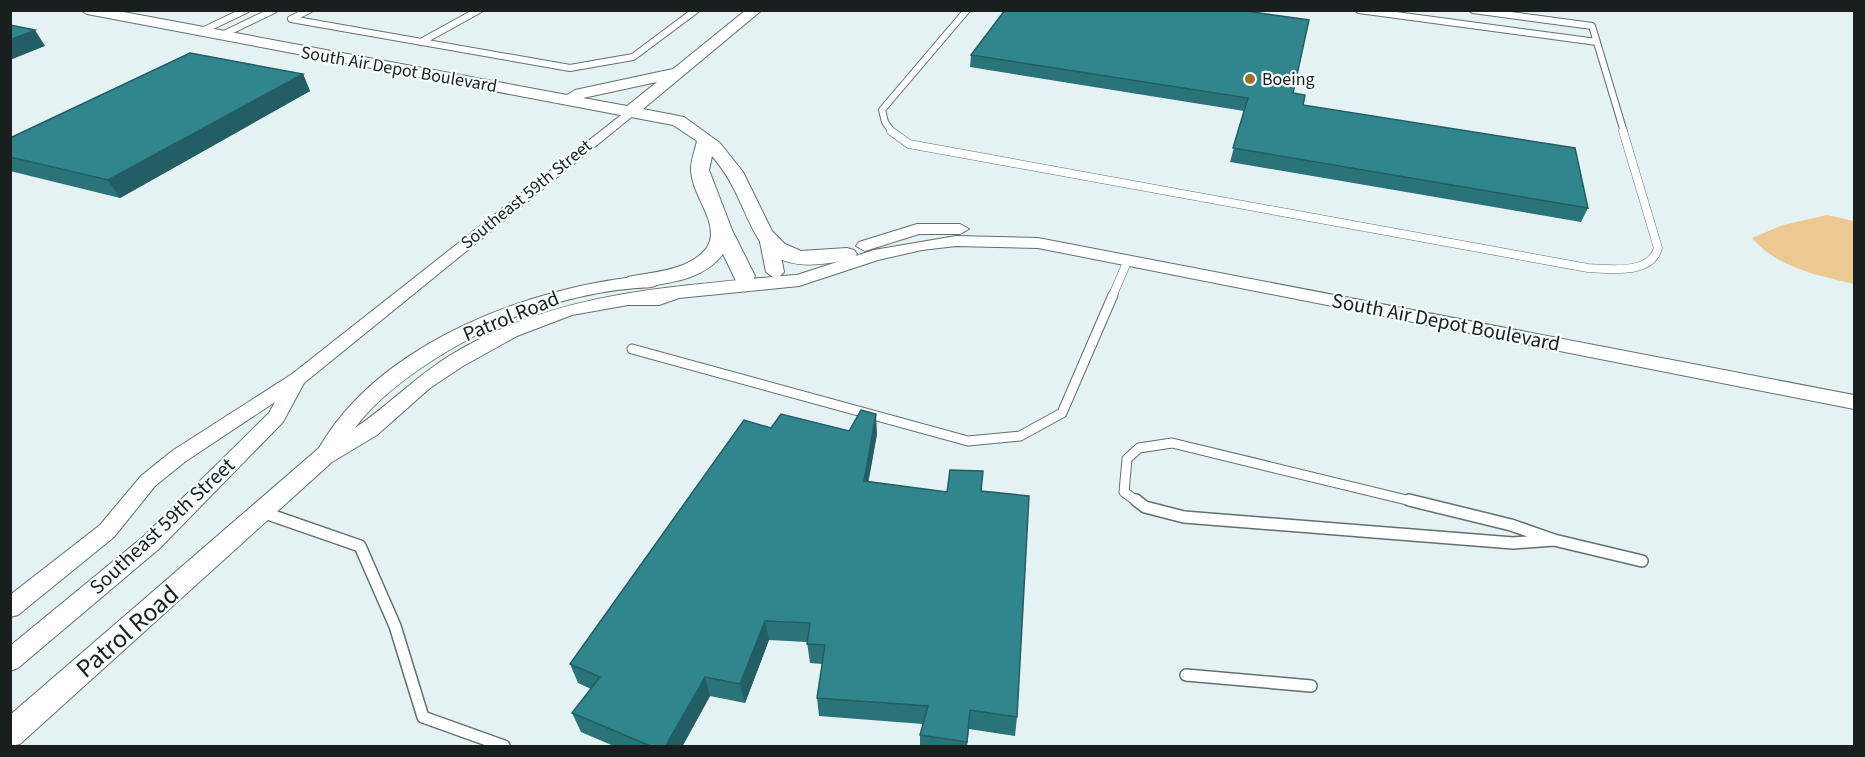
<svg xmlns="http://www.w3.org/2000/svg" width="1865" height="757" viewBox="0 0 1865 757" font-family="'Source Sans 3',sans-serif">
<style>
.water{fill:#ecc993}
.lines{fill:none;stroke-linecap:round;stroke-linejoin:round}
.service-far3-casing{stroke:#636f70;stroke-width:8}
.service-far2-casing{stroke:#636f70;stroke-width:9}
.service-far1-casing{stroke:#636f70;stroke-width:11}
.service-casing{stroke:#636f70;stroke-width:14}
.minor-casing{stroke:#636f70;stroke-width:2}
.tertiary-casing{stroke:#636f70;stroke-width:2}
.secondary-casing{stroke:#636f70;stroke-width:2}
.service-far3{stroke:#fff;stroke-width:6}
.service-far2{stroke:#fff;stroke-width:8}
.service-far1{stroke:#fff;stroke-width:9}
.service{stroke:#fff;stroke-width:11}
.minor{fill:#fff;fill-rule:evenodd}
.tertiary{fill:#fff;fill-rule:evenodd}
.secondary{fill:#fff;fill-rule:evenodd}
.wall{fill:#2a7379}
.shaded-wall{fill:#225e63}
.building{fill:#31868d;stroke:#225e63;stroke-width:1.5}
.poi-dot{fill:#9d7121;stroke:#f6feff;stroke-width:2}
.labels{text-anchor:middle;stroke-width:4.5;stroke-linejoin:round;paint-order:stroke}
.far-street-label{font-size:18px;fill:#191e1e;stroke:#f6feff}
.far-poi-label{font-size:18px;fill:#191e1e;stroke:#f6feff;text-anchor:start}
.street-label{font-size:21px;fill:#191e1e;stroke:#f6feff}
.near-street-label{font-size:26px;fill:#191e1e;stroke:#f6feff}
</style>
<rect width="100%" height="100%" fill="#e4f2f3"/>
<!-- water -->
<path class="water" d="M1827 215 1854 221V284C1818 276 1776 267 1752 238L1783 225Z"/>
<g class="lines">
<defs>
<path id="service-far3" d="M309 10 291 19 570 68 633 57 696 10
M1359 10 1597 42
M1473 10 1592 26 1624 132
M200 32 246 10
M220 36 274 10
M421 42 479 10
M892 132 885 122 882 110 967 10"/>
<path id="service-far2" d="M891 131 909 144 1588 268C1610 269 1651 275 1658 248L1623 131
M1112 297 1128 260"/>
<path id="service-far1" d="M632 349 968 441 1020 436 1062 413 1113 295
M1138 502 1124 492 1127 459 1139 448 1172 443 1415 502"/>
<path id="service" d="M1136 500 1145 507 1184 517 1513 543 1554 540
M1409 500 1511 525 1554 540
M262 512 360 546 395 626 423 717 504 746
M1554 540 1642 561
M1186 675 1311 686"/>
<path id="minor" d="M630 108 634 109V115L304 383 283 422 160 548 18 668 10 671V646L144 536 269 413 275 402 186 461 155 486 114 537 18 615 10 617V595L100 525 141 476 172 451 292 374Z"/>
<path id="tertiary" d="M917 224H960L969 229 960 234H919L865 251 856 246 859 242Z
M956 236 1038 238 1854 395V409L1038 248 956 246 922 250 878 260 799 286 679 298 659 305H628L572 315 517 336 463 366 430 388 377 435 332 462 20 744 10 746V715L319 448C381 341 534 285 652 275L661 281C656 289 645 287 636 288 610 290 585 295 559 302 496 318 394 374 355 428 388 406 415 377 449 356 551 294 657 288 773 277L766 272 760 242 763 238H775L778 242 784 272 780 276 797 275 874 250Z"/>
<path id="secondary" d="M80 10H113L567 95 575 90 673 69 746 10H762L643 109 684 117 720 143 743 172 772 231 785 244 801 251 847 248 854 250 857 254 854 258C739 287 764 216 712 156L709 170 732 230 755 276 752 281H736L723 254C703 281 667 283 636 288L628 287 625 282 628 277C647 273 666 272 683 265 741 240 691 203 691 169 691 160 695 150 697 141L673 125 87 14ZM657 82 627 106 583 98Z"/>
</defs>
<!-- service-far3 casing -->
<use href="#service-far3" class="service-far3-casing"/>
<!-- service-far2 casing -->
<use href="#service-far2" class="service-far2-casing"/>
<!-- service-far1 casing -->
<use href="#service-far1" class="service-far1-casing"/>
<!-- service casing -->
<use href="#service" class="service-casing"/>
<!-- minor casing -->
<use href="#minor" class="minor-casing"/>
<!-- tertiary casing -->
<use href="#tertiary" class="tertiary-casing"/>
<!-- secondary casing -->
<use href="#secondary" class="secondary-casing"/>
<!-- service-far3 -->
<use href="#service-far3" class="service-far3"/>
<!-- service-far2 -->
<use href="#service-far2" class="service-far2"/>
<!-- service-far1 -->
<use href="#service-far1" class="service-far1"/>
<!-- service -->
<use href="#service" class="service"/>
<!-- minor -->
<use href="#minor" class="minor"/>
<!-- tertiary -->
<use href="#tertiary" class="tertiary"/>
<!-- secondary -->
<use href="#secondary" class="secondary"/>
</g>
<!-- wall -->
<path class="wall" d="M971 55 1293 93 1303 105 1588 208 1581 222 1230 162 1244 111 970 67Z
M303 74 310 91 120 198 10 171V138Z
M771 428 849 431 877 434 868 482 947 492 982 491 1017 717 1015 736 969 729 967 747H920V735L923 724 819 716 817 698 822 664 810 663 807 642 769 640 745 703 710 696 682 747H616L581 732 572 713 591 689 578 683 570 664Z"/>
<!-- shaded-wall -->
<path class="shaded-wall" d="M35 30 45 46 10 60V40Z
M303 74 310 91 120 198 108 180Z
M876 414 877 434 865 501 864 481Z
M765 621 769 640 745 703 740 684Z
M705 677 710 696 682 747H665Z"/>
<!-- building -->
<path class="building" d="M1005 10H1239L1309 20 1293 93 1305 95 1303 105 1575 148 1588 208 1233 148 1248 98 971 55Z
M10 25 35 30 10 40Z
M190 53 303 74 108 180 10 157V138Z
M861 410 876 414 864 481 947 492 950 470 983 471 981 491 1029 496 1017 717 970 710 967 742 920 735 928 706 817 698 825 645 807 644 810 623 765 621 740 684 705 677 665 747H653L572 713 600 677 570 664 744 420 771 428 781 414 849 431Z"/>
<!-- markers -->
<circle class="poi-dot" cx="1250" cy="79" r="6"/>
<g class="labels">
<!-- far-street labels -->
<g class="far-street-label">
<text transform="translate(399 69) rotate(10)" y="6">South Air Depot Boulevard</text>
<text transform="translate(526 194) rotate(-39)" y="6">Southeast 59th Street</text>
</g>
<!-- far-poi labels -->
<g class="far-poi-label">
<text x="1262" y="85">Boeing</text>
</g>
<!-- street labels -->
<g class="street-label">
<text transform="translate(511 316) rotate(-22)" y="7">Patrol Road</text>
<text transform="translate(1446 322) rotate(11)" y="7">South Air Depot Boulevard</text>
<text transform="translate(162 526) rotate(-43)" y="7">Southeast 59th Street</text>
</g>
<!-- near-street labels -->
<g class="near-street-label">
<text transform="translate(127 631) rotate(-41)" y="9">Patrol Road</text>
</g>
</g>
<!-- border -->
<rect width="1865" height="757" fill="none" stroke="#191e1e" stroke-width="24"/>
</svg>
